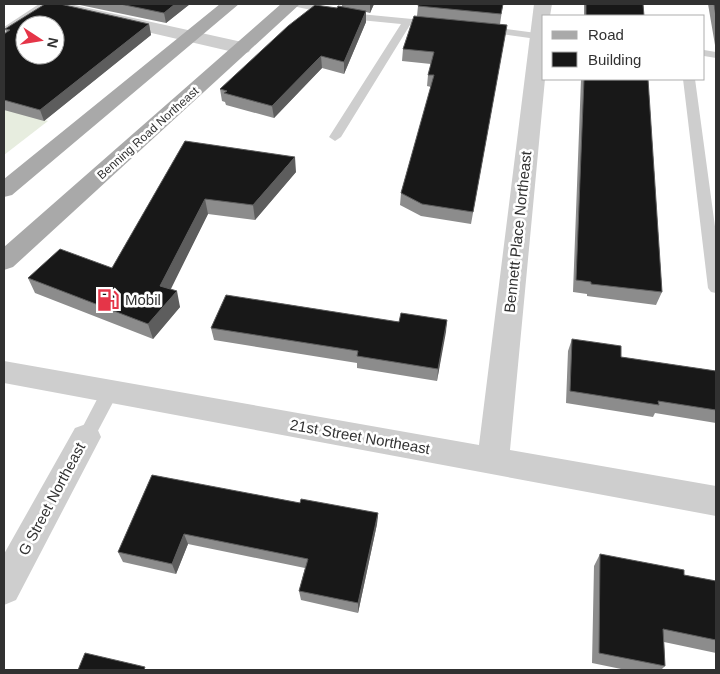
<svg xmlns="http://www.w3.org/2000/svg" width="720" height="674" viewBox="0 0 720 674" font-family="Helvetica,sans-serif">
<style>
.green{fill:#e7eddf}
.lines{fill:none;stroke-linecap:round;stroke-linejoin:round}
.service{fill:#cecece;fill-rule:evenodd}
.minor{fill:#cecece;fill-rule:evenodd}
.primary{fill:#a9a9a9;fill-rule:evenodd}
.wall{fill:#8c8c8c}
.shaded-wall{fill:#5d5d5d}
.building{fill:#181818;stroke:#5d5d5d;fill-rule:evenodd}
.labels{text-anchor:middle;stroke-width:5;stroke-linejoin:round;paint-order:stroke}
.far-street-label{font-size:12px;fill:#313131;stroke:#fff}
.street-label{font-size:15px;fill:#313131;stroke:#fff}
.poi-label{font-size:15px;fill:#313131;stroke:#fff;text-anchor:start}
</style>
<rect width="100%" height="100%" fill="#fff"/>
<!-- green -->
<path class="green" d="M4 107 48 121 4 155Z"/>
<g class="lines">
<!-- service -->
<path class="service" d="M39 4H50L8 34 4 35V27Z
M292 4H311L360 14 433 21 438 24 433 27 410 25 341 137 335 141 329 137 401 24 360 20 297 7Z
M484 26 544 34V40L480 31 479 29Z
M704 50 716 52V58L704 56Z
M683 79H695L716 234V293L711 292 708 288Z
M110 384 116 386 119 391 92 442 86 445 80 442 77 437 80 432 104 386Z"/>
<!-- minor -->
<path class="minor" d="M40 4H70L242 42 249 44 251 48 249 52 242 54 48 9 42 8Z
M534 4H552L550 16H544L545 79 510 450 716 486V516L4 383V361L479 445Z
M86 424 97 428 101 437 16 600 4 605V554L75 428Z"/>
<!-- primary -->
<path class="primary" d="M220 4H239L12 195 4 197V179Z
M281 4H300L13 267 4 270V247Z"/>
</g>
<!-- wall -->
<path class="wall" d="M75 4H190L166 23Z
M342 4H374L370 13 366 12V22L344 74 322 68 274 118 226 105 225 102 222 101 220 89 337 8 342 7Z
M503 4 500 24 505 36 471 224 421 216 400 205 401 193 431 87 427 86 428 75 431 64 402 61 403 49 417 16 418 6Z
M584 4H643L644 16H584Z
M708 4H716V51Z
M149 24 151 35 44 121 4 110V34L7 33 5 29Z
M581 79H648L662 292 656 305 587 296V294L573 292Z
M185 141 296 172 255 220 208 214 170 289 180 307 153 339 35 293 28 278 112 268Z
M447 320 437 381 357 368V363L214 340 211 328Z
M572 339 621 357 716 371V423L655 413 653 417 566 403 568 351Z
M152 475 300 503 378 513 377 524 358 613 301 600 299 591 305 568 188 544 176 574 123 562 118 552Z
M600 554 684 575 716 581V653L664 642 665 666 661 670H626L592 663 594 566Z"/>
<!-- shaded-wall -->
<path class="shaded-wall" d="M175 4H190L166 23 164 13Z
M370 4H374L370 13Z
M366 11V22L344 74V62Z
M149 24 151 35 44 121 40 110Z
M321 56 322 68 274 118 272 106Z
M295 157 296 172 255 220 253 205Z
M205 199 208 214 165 301 160 286Z
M177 291 180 307 153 339 148 324Z
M447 320 446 332 437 381 438 369Z
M378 513 377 524 358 613V603Z
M184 534 188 544 176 574 172 564Z"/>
<!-- building -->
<path class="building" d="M45 4H60L149 24 40 110 4 100V34L10 30 5 29ZM25 25H55V55H25Z
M120 4H175L164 13Z
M419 4H503L501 14 418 6Z
M586 4H643L644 16H586Z
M714 4H716V17Z
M315 5 337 8 338 6 366 11 344 62 321 56 272 106 224 93 227 91 220 89 288 26Z
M414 16 507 25 473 212 422 204 401 193 434 75H428L434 52 403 49Z
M584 79H648L662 292 591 284V282L576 280Z
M185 141 295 157 253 205 205 199 160 286 177 291 148 324 28 278 60 249 112 268Z
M226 295 399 322 401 313 447 320 438 369 357 356 358 351 211 328Z
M572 339 621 346V357L716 371V410L658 401 659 405 570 391Z
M152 475 300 503 301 499 378 513 358 603 299 591 308 559 184 534 172 564 118 552Z
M600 554 684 570V575L716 581V640L663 629 665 666 599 653Z
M85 653 145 667 144 670H78Z"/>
<!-- icons -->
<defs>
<symbol id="fuel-bare" viewBox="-9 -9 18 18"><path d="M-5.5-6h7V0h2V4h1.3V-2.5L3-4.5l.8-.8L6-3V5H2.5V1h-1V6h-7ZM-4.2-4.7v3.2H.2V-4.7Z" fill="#e53548" stroke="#fff" stroke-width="2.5" paint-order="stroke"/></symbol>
</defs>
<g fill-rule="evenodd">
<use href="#fuel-bare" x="92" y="284" width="32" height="32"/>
</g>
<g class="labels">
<!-- far-street labels -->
<g class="far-street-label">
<text transform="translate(148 133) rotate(-42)" y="4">Benning Road Northeast</text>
</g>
<!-- street labels -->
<g class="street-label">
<text transform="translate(518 232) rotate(-84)" y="5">Bennett Place Northeast</text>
<text transform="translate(360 437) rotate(10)" y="5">21st Street Northeast</text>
<text transform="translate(52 499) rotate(-62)" y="5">G Street Northeast</text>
</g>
<!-- poi labels -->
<g class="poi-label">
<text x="125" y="305">Mobil</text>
</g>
</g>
<!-- border -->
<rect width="720" height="674" fill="none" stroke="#313131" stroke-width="10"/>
<!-- legend -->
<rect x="542" y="15" width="162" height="65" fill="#ffffff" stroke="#adadad"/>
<rect x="552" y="31" width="25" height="8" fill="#a9a9a9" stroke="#adadad"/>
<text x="588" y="40" font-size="15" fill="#313131">Road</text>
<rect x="552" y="52" width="25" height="15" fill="#181818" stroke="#adadad"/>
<text x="588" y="65" font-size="15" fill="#313131">Building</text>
<!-- north arrow -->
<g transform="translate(40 40) rotate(102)"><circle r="24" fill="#ffffff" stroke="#adadad"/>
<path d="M0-4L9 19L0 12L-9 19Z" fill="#e53548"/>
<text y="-8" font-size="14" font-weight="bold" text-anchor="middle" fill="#313131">N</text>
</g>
</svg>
